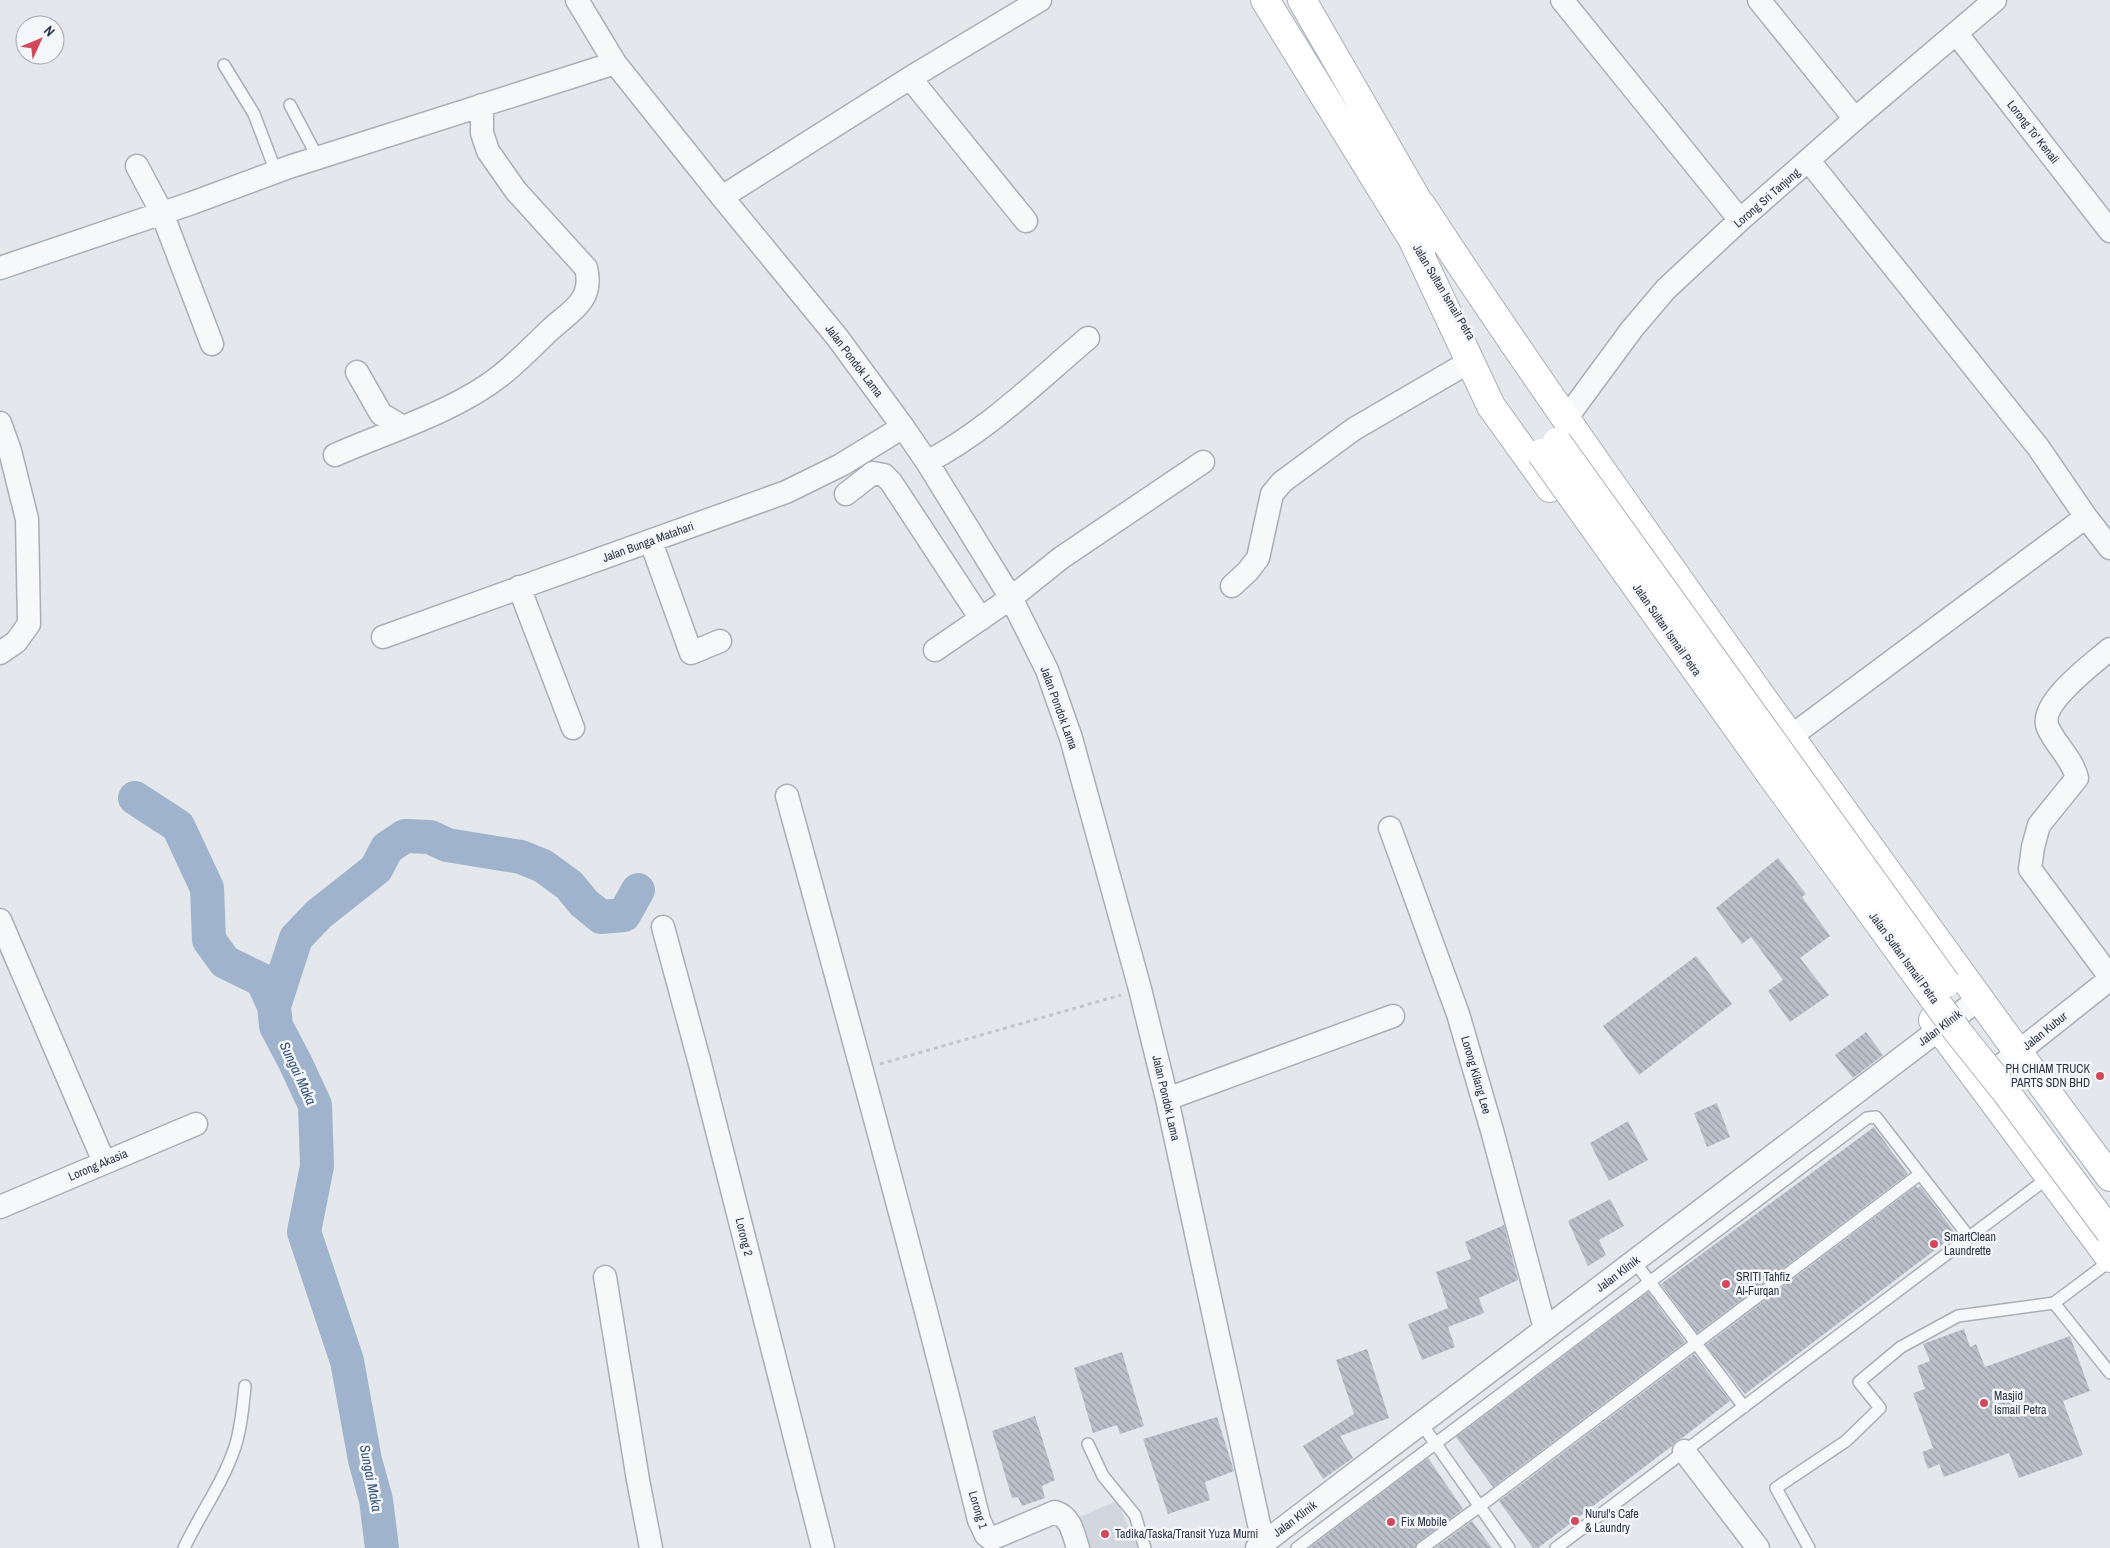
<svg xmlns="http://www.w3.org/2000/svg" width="2110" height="1548" viewBox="0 0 2110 1548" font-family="'Archivo Narrow',sans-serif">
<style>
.built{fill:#d2d6de}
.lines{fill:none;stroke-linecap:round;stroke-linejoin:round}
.river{stroke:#9fb4cc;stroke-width:34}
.building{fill:url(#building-back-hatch)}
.lane-casing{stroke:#a9aeb7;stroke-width:14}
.street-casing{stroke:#a9aeb7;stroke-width:25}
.secondary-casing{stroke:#a9aeb7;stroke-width:30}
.path{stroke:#c2c5cb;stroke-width:3;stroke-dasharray:4 4;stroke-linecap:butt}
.lane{stroke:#f7f8fa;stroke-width:11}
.street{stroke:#f7f8fa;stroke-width:22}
.secondary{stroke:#fff;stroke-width:28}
.secondary-bridge-casing{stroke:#a9aeb7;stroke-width:30;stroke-linecap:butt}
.secondary-bridge{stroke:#fff;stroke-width:28}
.poi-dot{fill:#d1495b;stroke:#f4f6f9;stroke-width:2}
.labels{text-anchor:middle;stroke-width:5;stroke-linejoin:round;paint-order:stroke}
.street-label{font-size:12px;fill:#2b3445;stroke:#f4f6f9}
.poi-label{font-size:12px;fill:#2b3445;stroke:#f4f6f9;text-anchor:start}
.water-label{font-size:14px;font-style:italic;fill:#34527a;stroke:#f4f6f9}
</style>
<defs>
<pattern id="building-back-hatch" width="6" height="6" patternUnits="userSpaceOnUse" patternTransform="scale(1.25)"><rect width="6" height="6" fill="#bbc0ca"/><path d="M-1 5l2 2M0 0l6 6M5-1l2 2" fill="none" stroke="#989da6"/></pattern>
</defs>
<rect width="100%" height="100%" fill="#e4e7ec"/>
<!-- built -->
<path class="built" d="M1117 1501 1138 1548H1085L1072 1520Z"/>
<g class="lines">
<!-- river -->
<path class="river" d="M135 798 178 826 207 888 209 940 225 962 262 980 274 1006 276 1026 295 1062 315 1105 317 1166 304 1232 347 1361 365 1460 376 1500 382 1548
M274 1006 296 938 319 914 376 869 387 848 405 836 430 837 447 845 521 857 543 866 569 885 584 903 601 917 624 915 638 890"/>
</g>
<!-- building -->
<path class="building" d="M1778 858 1806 894 1802 897 1830 936 1800 958 1829 995 1790 1022 1768 991 1783 980 1751 937 1742 944 1716 908Z
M1696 956 1732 1004 1639 1075 1603 1026Z
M1866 1032 1883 1055 1853 1078 1835 1055Z
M1717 1103 1730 1137 1707 1147 1694 1113Z
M1628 1121 1648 1160 1609 1181 1590 1143Z
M1874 1127 1908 1174 1697 1333 1661 1284Z
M1916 1186 1918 1188 1920 1186 1956 1234 1745 1394 1706 1345Z
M1610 1199 1624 1226 1599 1240 1606 1255 1588 1266 1568 1221Z
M1504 1225 1518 1280 1479 1298 1484 1313 1448 1327 1455 1347 1422 1360 1408 1324 1448 1308 1436 1272 1471 1259 1465 1242Z
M1648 1292 1685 1342 1493 1487 1456 1437Z
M1964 1329 1970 1347 1976 1344 1985 1367 2070 1336 2090 1391 2063 1401 2083 1455 2019 1478 2009 1453 1944 1477 1939 1464 1928 1469 1922 1452 1933 1448 1913 1393 1925 1389 1917 1366 1930 1361 1923 1344Z
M1367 1349 1389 1418 1340 1436 1353 1458 1323 1479 1303 1446 1354 1414 1336 1360Z
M1122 1352 1144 1426 1120 1434 1117 1425 1093 1433 1074 1368Z
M1694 1354 1730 1401 1682 1438 1676 1441 1672 1446 1538 1548H1533L1499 1501Z
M1035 1416 1055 1480 1042 1486 1045 1498 1022 1506 1018 1497 1012 1498 992 1431Z
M1217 1417 1234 1471 1205 1482 1210 1500 1168 1514 1143 1439Z
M1428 1458 1463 1509 1418 1542 1415 1548H1309Z
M1472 1521 1492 1548H1435Z"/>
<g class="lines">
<defs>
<path id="lane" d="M224 65 254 114 276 172
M290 105 318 158
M1634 1261 1744 1407
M2054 1303 2110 1373
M1421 1423 1509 1548
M1088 1444 1103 1476 1135 1515 1145 1548
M184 1548C200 1514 223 1483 235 1447 241 1428 243 1407 245 1386
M1297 1548 1867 1118 1876 1117 1969 1237
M1422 1548 1480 1506 1920 1174
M1556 1548 2049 1177
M1809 1548 1776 1488 1846 1441 1880 1408 1859 1382 1901 1347 1958 1316 2054 1303 2110 1261"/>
<path id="street" d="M577 0 615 63 722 197 837 337 903 427 927 462 1011 598 1047 670 1071 738 1140 989 1167 1099 1263 1543
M1562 0 1740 220
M1759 0 1855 119
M1956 33 2110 231
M910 78 1026 221
M1809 161 2038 447 2086 517 2110 548
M137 166 162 213 212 344
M722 197 910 78 1040 0
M0 268 192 203 289 167 615 63
M357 372 381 414 401 426
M1565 420 1632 329 1666 289 1740 220 1855 119 1995 0
M0 423 10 451 27 519 29 624 16 642 0 653
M335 455C387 432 456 411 500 376 518 362 535 344 551 329 572 310 594 300 586 268L516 191 488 151 482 133V105
M927 462C987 431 1036 382 1088 338
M846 494 873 473 884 475 891 482 981 619
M651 542 691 653 720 641
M1232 586 1248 571 1258 558 1272 494 1282 482 1354 429 1469 362
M519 587 573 728
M383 637 786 492 841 465 903 427
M2110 649C2094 663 2037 704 2048 728 2057 747 2072 758 2077 778L2039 825 2033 847 2030 869 2110 977
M935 650 1011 598 1061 558 1203 462
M1790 737 2086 517
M787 796C853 1037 919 1277 979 1520L986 1535 991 1539 1055 1512C1071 1517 1073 1533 1078 1548
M1390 828 1458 1014 1493 1134 1545 1329
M0 920 104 1162
M663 927 699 1060 823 1548
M1979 1083 2110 979
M1167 1099 1393 1016
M0 1207 196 1124
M605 1277 638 1480 651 1548
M1684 1451 1758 1548
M1257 1548 1979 999"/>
<path id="secondary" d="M1265 0 1421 253
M1302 0 1430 222
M1422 206C1530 371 1645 532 1759 693 1875 855 1991 1017 2110 1177
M1412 238 1491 406 1550 488
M1933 1020 2110 1258"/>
</defs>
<!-- lane casing -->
<use href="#lane" class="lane-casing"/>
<!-- street casing -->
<use href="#street" class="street-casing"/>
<!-- secondary casing -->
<use href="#secondary" class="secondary-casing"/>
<!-- path -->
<path class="path" d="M880 1064 1121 995"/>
<!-- lane -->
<use href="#lane" class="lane"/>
<!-- street -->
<use href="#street" class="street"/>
<!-- secondary -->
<use href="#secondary" class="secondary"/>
<defs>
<path id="secondary-bridge" d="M1557 442 1946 983
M1541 453 1771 775 1958 1032 2006 1092 2110 1232"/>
</defs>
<!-- secondary-bridge casing -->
<use href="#secondary-bridge" class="secondary-bridge-casing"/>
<!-- secondary-bridge -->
<use href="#secondary-bridge" class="secondary-bridge"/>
</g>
<!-- markers -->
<g class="poi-dot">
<circle cx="2100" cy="1076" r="5"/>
<circle cx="1934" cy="1244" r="5"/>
<circle cx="1726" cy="1284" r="5"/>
<circle cx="1984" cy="1403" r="5"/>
<circle cx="1575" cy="1521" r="5"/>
<circle cx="1391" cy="1522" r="5"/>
<circle cx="1105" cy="1534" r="5"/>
</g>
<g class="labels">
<!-- street labels -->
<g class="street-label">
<text transform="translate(2033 132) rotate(52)" y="4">Lorong To' Kenali</text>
<text transform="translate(1767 198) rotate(-41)" y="4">Lorong Sri Tanjung</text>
<text transform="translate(1444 292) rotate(59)" y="4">Jalan Sultan Ismail Petra</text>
<text transform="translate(854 361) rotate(53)" y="4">Jalan Pondok Lama</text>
<text transform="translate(648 542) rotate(-20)" y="4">Jalan Bunga Matahari</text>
<text transform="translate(1667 630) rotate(55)" y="4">Jalan Sultan Ismail Petra</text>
<text transform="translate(1059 708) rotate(70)" y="4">Jalan Pondok Lama</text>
<text transform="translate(1904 958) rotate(54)" y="4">Jalan Sultan Ismail Petra</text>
<text transform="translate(1940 1028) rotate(-37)" y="4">Jalan Klinik</text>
<text transform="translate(2045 1031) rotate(-39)" y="4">Jalan Kubur</text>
<text transform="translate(1476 1075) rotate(74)" y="4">Lorong Kilang Lee</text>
<text transform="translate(1166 1098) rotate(77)" y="4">Jalan Pondok Lama</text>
<text transform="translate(98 1165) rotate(-23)" y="4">Lorong Akasia</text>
<text transform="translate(744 1237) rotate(76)" y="4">Lorong 2</text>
<text transform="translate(1618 1274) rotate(-37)" y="4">Jalan Klinik</text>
<text transform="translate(978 1510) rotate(73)" y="4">Lorong 1</text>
<text transform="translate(1295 1519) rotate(-37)" y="4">Jalan Klinik</text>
</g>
<!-- poi labels -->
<g class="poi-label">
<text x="2090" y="1073" text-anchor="end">PH CHIAM TRUCK<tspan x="2090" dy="14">PARTS SDN BHD</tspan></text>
<text x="1944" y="1241">SmartClean<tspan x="1944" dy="14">Laundrette</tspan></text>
<text x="1736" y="1281">SRITI Tahfiz<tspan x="1736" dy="14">Al-Furqan</tspan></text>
<text x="1994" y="1400">Masjid<tspan x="1994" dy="14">Ismail Petra</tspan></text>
<text x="1585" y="1518">Nurul's Cafe<tspan x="1585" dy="14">&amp; Laundry</tspan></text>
<text x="1401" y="1526">Fix Mobile</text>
<text x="1115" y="1538">Tadika/Taska/Transit Yuza Murni</text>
</g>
<!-- water labels -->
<g class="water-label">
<text transform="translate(298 1073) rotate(65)" y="5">Sungai Maka</text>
<text transform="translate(371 1478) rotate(79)" y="5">Sungai Maka</text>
</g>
</g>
<!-- north arrow -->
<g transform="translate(40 40) rotate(46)"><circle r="24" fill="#f4f6f9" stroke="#a4a8b1"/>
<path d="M0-4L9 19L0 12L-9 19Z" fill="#d1495b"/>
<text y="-8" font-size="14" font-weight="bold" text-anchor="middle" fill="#2b3445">N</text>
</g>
</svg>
